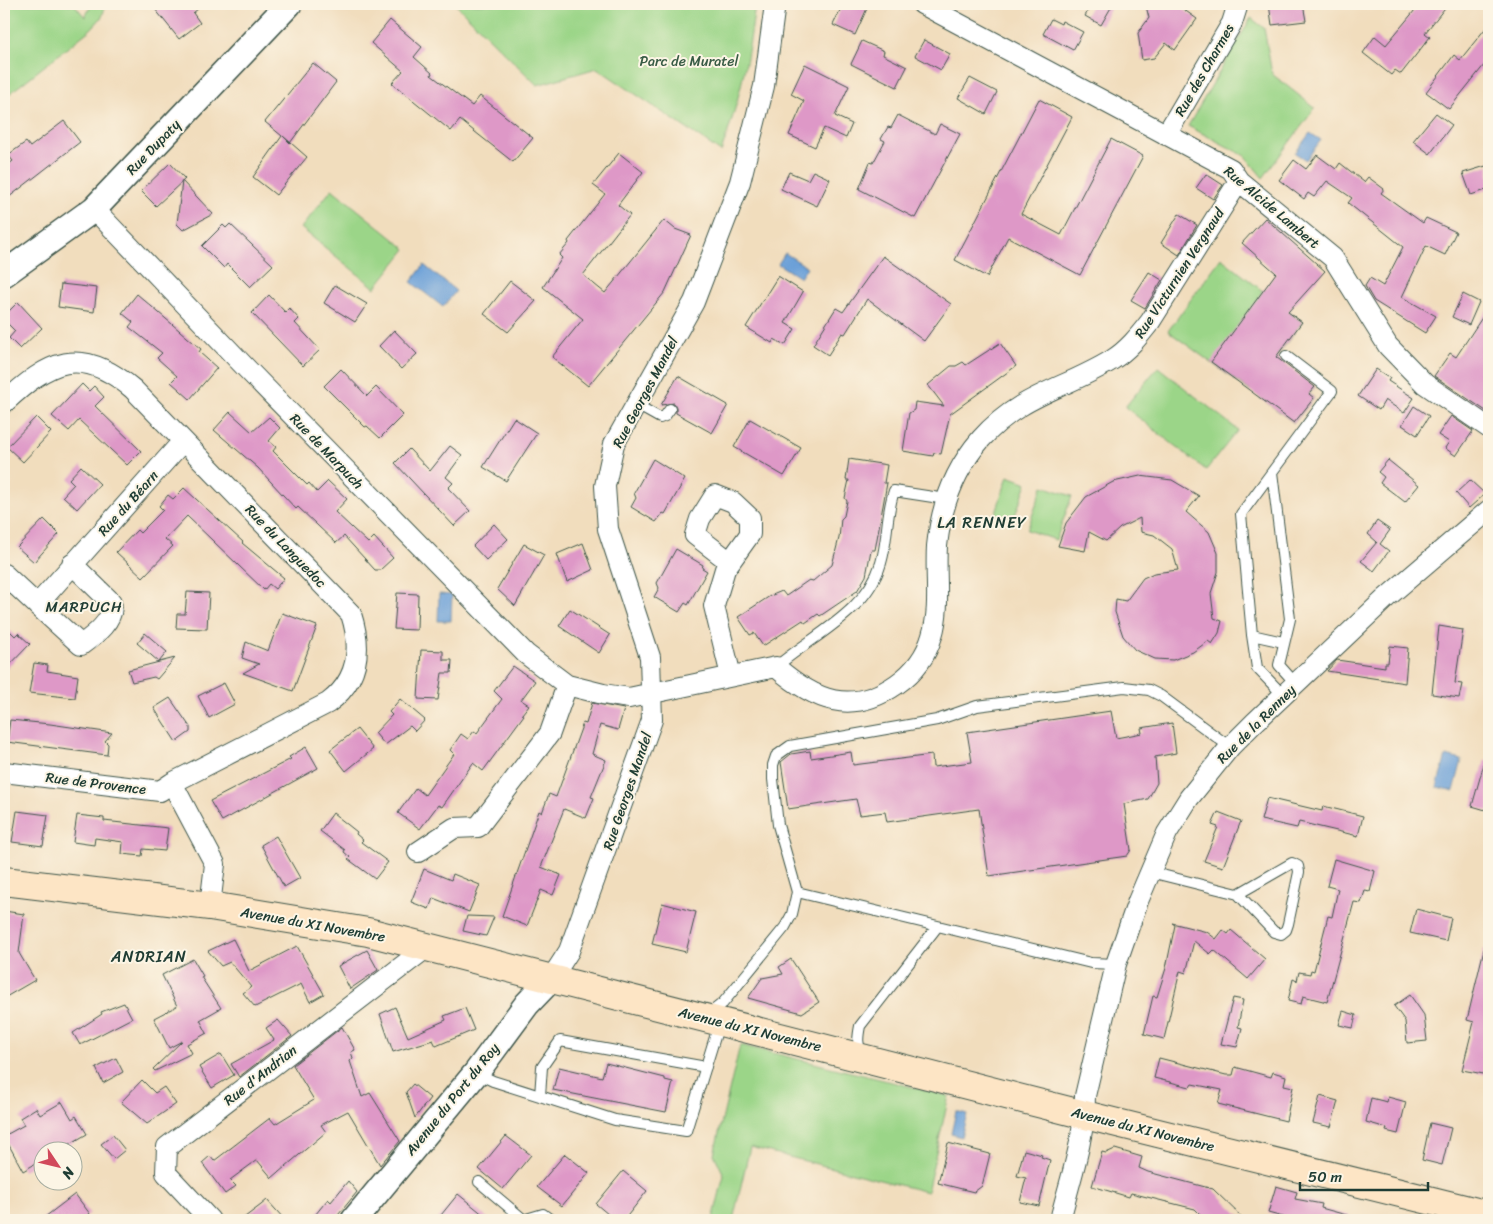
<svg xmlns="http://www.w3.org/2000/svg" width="1493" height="1224" viewBox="0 0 1493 1224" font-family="Sriracha,sans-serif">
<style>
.green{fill:#9bd588;stroke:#5d895e}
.water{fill:#6ca0d8;stroke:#466e86}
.building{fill:#de98c7}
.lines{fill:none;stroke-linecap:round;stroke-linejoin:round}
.service-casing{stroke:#3e5549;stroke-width:12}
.minor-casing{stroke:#3e5549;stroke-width:22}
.tertiary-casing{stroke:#3e5549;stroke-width:28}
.secondary-casing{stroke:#3e5549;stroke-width:30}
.service{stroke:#fff;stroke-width:10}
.minor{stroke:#fff;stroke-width:20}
.tertiary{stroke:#fff;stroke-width:25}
.secondary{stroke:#fde5c5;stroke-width:28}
.labels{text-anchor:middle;stroke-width:4;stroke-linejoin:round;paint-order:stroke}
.park-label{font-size:14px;fill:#385b45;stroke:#fcf5e5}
.street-label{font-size:14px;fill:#1f3d34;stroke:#fcf5e5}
.neighbourhood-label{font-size:15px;letter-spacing:1px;fill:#1f3d34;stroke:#fcf5e5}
.quarter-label{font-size:16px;letter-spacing:1px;fill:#1f3d34;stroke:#fcf5e5}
</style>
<rect width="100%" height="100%" fill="#fcf5e5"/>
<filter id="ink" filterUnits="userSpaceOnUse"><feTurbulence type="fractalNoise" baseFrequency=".02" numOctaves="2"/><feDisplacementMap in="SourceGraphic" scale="10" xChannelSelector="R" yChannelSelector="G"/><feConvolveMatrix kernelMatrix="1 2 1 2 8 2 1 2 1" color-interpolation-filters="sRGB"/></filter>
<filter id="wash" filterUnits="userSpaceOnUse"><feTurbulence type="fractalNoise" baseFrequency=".0096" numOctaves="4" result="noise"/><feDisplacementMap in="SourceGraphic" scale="20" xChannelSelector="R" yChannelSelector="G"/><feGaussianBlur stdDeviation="1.12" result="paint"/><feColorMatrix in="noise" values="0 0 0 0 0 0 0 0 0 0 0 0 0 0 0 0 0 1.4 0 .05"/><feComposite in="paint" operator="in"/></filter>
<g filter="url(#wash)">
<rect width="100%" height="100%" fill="#f1ddbd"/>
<!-- green -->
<path class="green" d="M4 4H74L85 17 92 4H106L102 17 91 29 4 98Z
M455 4H755C749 56 739 103 721 152L597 68 537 85Z
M1251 18 1264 28 1272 74 1315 108 1263 178 1245 156 1188 126Z
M332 189 406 249 375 288 301 228Z
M1221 258 1302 322 1272 363 1315 387 1309 394 1314 398 1294 423 1258 396V381L1250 391 1168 331Z
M1158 367 1238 430 1206 470 1125 407Z
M1008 476 1027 483 1013 521 995 515Z
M1043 486 1072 496 1056 540 1027 530Z
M740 1045 949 1096 927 1192 750 1147 733 1220H713L724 1175 714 1154Z"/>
<!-- water -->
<path class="water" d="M1310 133 1321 140 1306 160 1295 153Z
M785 253 807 267 800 278 778 264Z
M424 265 456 291 443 307 411 282Z
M439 594 452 595 451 621H438Z
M1446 756 1462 760 1454 791 1437 787Z
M956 1111 967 1114 961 1137 951 1134Z"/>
<g id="blocks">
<!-- building -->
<path class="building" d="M151 4H204L193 13 200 23 179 39Z
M843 4H869L855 35 833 25Z
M1092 4H1113L1101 25 1085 16Z
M1159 4H1176L1197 19 1175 50 1166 43 1154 58 1142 60 1138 33 1149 18 1146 6Z
M1269 4H1303L1306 21 1272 25Z
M1420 4H1448L1425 33 1430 37 1401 74 1395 70 1391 75 1363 53 1375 36 1386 45Z
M1051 19 1061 24 1062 21 1083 32 1073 50 1043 34Z
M390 20 422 47 414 57 432 73 431 75 472 106 480 96 533 138 513 162 460 120 451 131 392 83 403 71 371 43Z
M1489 24V59L1449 109 1426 92 1454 55 1460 60Z
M924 40 950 54 941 70 915 56Z
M862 41 884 51 883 55 907 67 897 87 851 64Z
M313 63 336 82 290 143 283 136 307 157 276 195 253 177 282 136 265 122Z
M805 64 849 86 835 116 852 124 846 138 824 128 815 147 789 135 804 101 791 94Z
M970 78 997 92 986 114 958 98Z
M1039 99 1072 117 1021 214 1061 235 1111 139 1143 156 1080 275 1008 237 987 277 955 260Z
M1436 113 1452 125 1430 154 1413 141Z
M898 115 935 134 940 124 960 134 915 218 859 189 870 162 873 163 885 141 881 139 888 127 891 128Z
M64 121 80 142 4 201V168L13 161 8 155 26 142 30 147Z
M619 153 643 172 618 205 630 215 583 275 605 293 664 220 675 229 691 235 665 292 588 386 552 357 583 319 543 287 562 258 559 255 569 243 568 241 605 194 593 185Z
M1317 155 1336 169 1340 163 1364 182 1368 177 1384 189 1381 193 1423 223 1426 218 1456 232 1445 255 1426 246 1402 297 1436 316 1425 333 1374 301 1365 286 1370 278 1383 286 1403 247 1348 203 1352 198 1327 181 1314 197 1308 193 1304 199 1279 180 1294 160 1306 169Z
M170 163 185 179 156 206 141 191Z
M1489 165V189L1471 195 1463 173Z
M813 171 830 179 817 206 781 189 789 172 808 180Z
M1206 174 1223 185 1213 199 1196 188Z
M182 181 213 214 183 230 177 224Z
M1179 214 1197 225 1179 255 1161 243Z
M1265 218 1325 271 1288 312 1302 322 1276 357 1315 387 1309 394 1314 398 1294 423 1211 362 1276 273 1242 243Z
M230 224 273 265 250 287 227 264 224 268 202 246 223 225 226 228Z
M883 256 951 304 924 341 867 299 845 334 842 333 828 355 813 345 836 308 843 312Z
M1149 272 1162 280 1145 308 1131 300Z
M778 276 803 292 785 323 795 329 785 345 774 339 772 343 746 327Z
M510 281 536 301 508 332 484 314Z
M61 284 97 288 94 312 58 307Z
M335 285 367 304 355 322 324 303Z
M137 294 201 349 199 352 217 368 190 399 171 382 177 376 157 358 162 353 129 327 133 322 122 313Z
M1463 294 1479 302 1469 325 1452 317Z
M269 295 285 312 289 308 299 319 295 323 320 350 303 366 252 313Z
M18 302 42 328 20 349 9 338 15 331 4 320V316Z
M1489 307V406L1486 411 1434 376 1450 353 1456 357Z
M394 330 417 354 401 369 379 346Z
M1000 343 1016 366 950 414 941 454 934 453 933 456 903 451 909 413 914 410 915 402 944 406 928 385 951 366H956L963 362 966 365Z
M341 369 367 396 376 387 403 415 380 438 367 426 365 427 324 386Z
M1376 369 1390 378 1388 381 1414 398 1404 413 1385 400 1379 410 1358 396Z
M678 376 728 405 712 433 676 413V407L674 403 661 405Z
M82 384 89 391 94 386 104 397 95 406 141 451 127 465 79 420 69 431 52 416Z
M1414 406 1429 416 1417 435 1402 425Z
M230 412 252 432 269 417 280 428 269 441 276 447 273 451 307 485 309 483 317 492 328 481 347 499 335 512 368 543 374 537 393 558 380 570H375L344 536 336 543 298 507 296 509 258 468 214 430Z
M1451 416 1473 431 1456 456 1445 448 1449 442 1438 435Z
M36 417 51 432 23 462 7 447Z
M514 418 537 433 506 481 483 467Z
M750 419 801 448 784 476 734 447Z
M450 446 462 455 446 477 453 483 448 488 470 511 454 526 395 463 409 449 430 471Z
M653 459 685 479 665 514 663 513 656 522 631 507 636 498 634 493Z
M849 459 887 465 884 483H887L875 550H871L866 576 857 591 820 616 818 614 805 623 803 620 763 646 754 633 750 635 738 617 770 596 782 591 786 596 809 580 813 581 832 565 839 538 841 519 844 516 847 501 845 498 849 480H846Z
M1388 460 1419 485 1405 502 1380 483 1384 477 1378 472Z
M81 466 100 484 77 509 63 496 74 484 69 479Z
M1140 476 1172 480 1199 496 1186 512 1209 532 1218 553V572L1211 593 1214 618 1222 621 1219 633 1212 644 1208 641 1193 652 1173 660 1155 659 1135 650 1123 636 1115 612 1116 599 1126 601 1143 578 1154 573 1178 570 1172 549 1154 535 1141 532 1140 518 1120 528 1106 541 1089 532 1085 551 1058 546 1066 523 1086 497 1113 482Z
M1470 480 1485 494 1469 508 1456 493Z
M184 488 243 542 242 543 284 578 275 589 269 584 264 590 187 516 165 539 173 546 143 577 116 552 137 530 140 533 163 510 159 506 168 495 173 499Z
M44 519 59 534 34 562 17 547Z
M1377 521 1390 530 1380 544 1389 551 1374 571 1361 561 1377 542 1368 534Z
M494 524 508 539 486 560 473 546Z
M583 543 593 570 567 582 557 554Z
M524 544 544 555 515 606 497 589Z
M676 549 703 565 702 568 707 571 688 605 685 603 679 612 654 597 659 588 657 583Z
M187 592 209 593 207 629 176 628 177 614H185Z
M397 593 418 594 417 630 394 629Z
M570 609 610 635 599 653 559 626Z
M282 613 317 626 293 691 243 673 259 664 242 658 246 642 268 651Z
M4 625 15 636 18 633 30 644 4 671Z
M1439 626 1463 630 1455 683 1462 684 1459 698 1432 694Z
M145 633 167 652 159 662 137 643Z
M1390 646 1408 648 1405 683 1327 671 1337 660 1385 667V663H1388Z
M421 650 443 651V660H452L451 673H442L438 700 418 699Z
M175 658 157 679 154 677 132 682 128 670Z
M34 663 48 665 47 671 78 676 75 698 29 693Z
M513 666 535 681 521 700 529 705 522 714 524 715 483 771 473 763 442 807 438 805 420 829 398 813 416 788 425 795 454 754 450 750 461 734 468 739 474 731 477 733 502 699 494 691Z
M224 683 235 704 209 718 198 696Z
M170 698 190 727V732L176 742 154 708Z
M400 699 425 720 415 731 410 726 385 745 375 733 392 715 389 712Z
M592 703 624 709 618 730 600 725 592 754 606 760 591 797 594 798 586 818 564 809 541 867 561 875 553 895 541 890 527 926 502 916 539 811 542 813 549 794 556 797 583 723 586 724Z
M1111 711 1116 738 1142 733 1141 728 1172 723 1176 753 1155 757 1157 783 1148 799 1124 804 1131 850 1127 856 989 876 979 809 887 822 885 812 860 815 856 799 788 809 781 762 791 754 810 751 811 758 851 752 853 765 932 755 933 767 972 762 967 732Z
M10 720 50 724 112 733 105 741 108 744 107 755 7 742Z
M357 729 373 749 346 771 330 750Z
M306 747 318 768 222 821 210 801 291 759 289 757Z
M1485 760H1489V811L1472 806Z
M1267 798 1322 811 1323 806 1363 816 1358 836 1299 822 1297 828 1261 820Z
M17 811 48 815 43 846 12 842Z
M1218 812 1241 821 1223 867 1204 861 1218 827 1212 825Z
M333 813 357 832 356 834 363 840 361 842 388 862 375 879 348 859 350 857 344 852 345 850 320 831Z
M77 815 104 818V821L168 828 165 851 143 849 142 856 122 854 123 842 95 838 94 845 73 842Z
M276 836 300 878 284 887 261 845Z
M1334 859 1375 871 1370 892 1365 891 1361 903 1354 902 1327 1002 1303 996 1301 1004 1288 1001 1293 979 1297 981 1299 972 1310 974 1311 970 1314 971 1328 916 1332 917 1338 889 1327 886Z
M424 869 451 880 453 874 480 885 469 912 433 898 429 909 411 902Z
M662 903 696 912 686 952 652 944Z
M1416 909 1451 918 1446 941 1410 933Z
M4 911 24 914 19 953 35 980 4 998Z
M467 916 494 917 486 936 463 931Z
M1172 923 1207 932 1216 939 1223 930 1228 934 1231 930 1265 959 1248 979 1214 950 1210 954 1194 941 1186 973 1180 971 1164 1039 1144 1034 1153 996 1157 997 1166 968 1175 925Z
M233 939 249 971 297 946 324 994 310 1002 301 984 255 1007 243 993 251 987 230 962 221 966 208 951Z
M1484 949 1489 950V1075L1462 1070 1474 1022 1467 1020Z
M367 950 378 970 350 989 338 966Z
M193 959 203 976 201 977 221 1008 200 1020 207 1033 187 1044 192 1053 155 1071 153 1069 182 1041 169 1048 154 1018 177 1006 162 975Z
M791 959 819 1002 802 1013 748 998 762 978 783 974 779 967Z
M1410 995 1424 1015 1427 1041 1407 1043 1405 1021 1394 1006Z
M1233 998 1243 1000 1238 1027 1242 1028 1237 1047 1221 1044Z
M124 1003 132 1018 80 1045 73 1033 102 1014 101 1012Z
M395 1007 408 1037 446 1020 444 1016 465 1008 474 1030 436 1046 433 1040 393 1052 380 1014Z
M1343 1011 1356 1015 1353 1028 1339 1025Z
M278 1020 292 1036 239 1077 231 1064 274 1040 266 1028Z
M342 1027 355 1050 351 1052 353 1058 350 1061 362 1097 370 1093 400 1141 380 1165 348 1111 321 1125 326 1132 272 1178 257 1160 230 1180 236 1186 225 1194 202 1163 210 1156 214 1161 270 1118 275 1124 314 1100 293 1065Z
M221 1054 234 1075 212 1088 199 1067Z
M116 1058 123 1072 103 1083 96 1068Z
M1159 1058 1226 1075H1233L1235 1067 1271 1077 1273 1072 1286 1076 1284 1085 1293 1087 1286 1121 1218 1104 1222 1090 1192 1084 1190 1087 1154 1078Z
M606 1063 665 1078V1080L673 1082 666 1112 553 1090 559 1067 602 1077Z
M142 1080 155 1093 164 1087 176 1104 147 1124 121 1102Z
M413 1084 430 1098 415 1118 406 1092Z
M1320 1096 1338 1101 1331 1127 1313 1123Z
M1388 1097 1406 1102 1398 1134 1386 1131 1387 1128 1366 1122 1371 1098 1387 1102Z
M62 1102 72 1119 76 1116 87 1134 56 1152H42V1160L23 1171 4 1136 24 1125 20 1118 36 1108 40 1115Z
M1430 1123 1451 1128 1442 1165 1422 1160Z
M113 1135 125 1150 114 1159 101 1144Z
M506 1136 531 1155 503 1189 479 1169Z
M948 1143 990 1154 982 1186 974 1192 938 1183Z
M1115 1149 1142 1157 1139 1168 1148 1172 1213 1189 1245 1220H1206L1195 1209 1131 1193 1129 1197 1092 1186 1102 1152 1106 1153Z
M1024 1150 1042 1155 1041 1157 1050 1160 1039 1206 1020 1202 1026 1178 1017 1176Z
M565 1154 589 1173 562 1206 537 1187Z
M623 1171 647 1191 624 1220H615L596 1204Z
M348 1181 357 1192 334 1220H311L328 1199 331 1202Z
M1276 1186 1297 1192 1295 1199 1322 1204 1321 1208 1350 1216 1349 1220H1294L1268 1213Z
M75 1194 90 1214 81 1220H41Z
M458 1194 490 1220H437Z
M267 1200 285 1220H241L261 1205Z"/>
</g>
</g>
<g filter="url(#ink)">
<use href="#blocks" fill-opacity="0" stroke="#3e5549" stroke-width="1"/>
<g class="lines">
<defs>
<path id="service" d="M1286 356 1332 391 1272 472 1290 619 1279 665 1296 684
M635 404 660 418 665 416 670 409
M1272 472 1241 514 1252 635 1283 642
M1252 635 1257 668 1284 696
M776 667C813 635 866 613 881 563 888 540 886 514 894 491L946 499
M1150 872 1238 894 1274 932 1281 934 1286 930 1288 924 1299 872 1298 866 1292 863 1238 894
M1116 964 1091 963 797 892 778 825 773 779V765L776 756 790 746 937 720 977 706 1124 687 1149 690 1161 696 1230 747
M709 1014 723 1003 785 927 792 914 797 892
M864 1055C856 1046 858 1036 860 1026L937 927
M476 1073 493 1081 615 1120 686 1131 719 1024
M540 1096 542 1067 560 1041 706 1067
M479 1182 523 1219
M523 1220 543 1214 551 1220"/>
<path id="minor" d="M922 4 1231 169 1239 181 1333 258 1388 346 1425 384 1489 428
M1166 135 1232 23 1238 4
M94 209 248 370 526 654 567 685 603 694 629 698 776 667C815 701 851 716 897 684 914 672 926 657 932 636 941 607 935 577 937 546 941 507 955 469 981 439 1021 394 1065 389 1112 360 1128 350 1139 336 1150 322L1239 181
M4 403C49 361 80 344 133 389L351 614C362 648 359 680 328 703L172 783
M730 562 695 535 700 519 715 495 733 502 750 518V534L725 569 714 606 731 676
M4 574 37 605 183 441
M37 605 81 645C95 635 116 619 111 602L72 564
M4 772 160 791 172 783 215 864 210 906
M418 852 454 828 478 827 550 733 567 685
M551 979 569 951 652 720 650 657 608 529 605 486 614 444 694 302 740 182 764 86 775 4
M210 1220 166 1173 167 1147 426 948
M1060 1220C1070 1180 1085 1138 1085 1096L1116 964 1138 901 1167 833 1189 798 1230 747 1254 723 1386 598 1489 510"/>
<path id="tertiary" d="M4 274 94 209 289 4
M354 1220 476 1073 527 1004 551 979"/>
<path id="secondary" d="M4 881 210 906 368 932 1085 1115 1489 1215"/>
</defs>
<!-- service casing -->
<use href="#service" class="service-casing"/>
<!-- minor casing -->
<use href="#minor" class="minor-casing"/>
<!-- tertiary casing -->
<use href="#tertiary" class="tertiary-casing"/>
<!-- secondary casing -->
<use href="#secondary" class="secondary-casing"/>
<!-- service -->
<use href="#service" class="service"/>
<!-- minor -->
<use href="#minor" class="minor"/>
<!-- tertiary -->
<use href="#tertiary" class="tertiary"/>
<!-- secondary -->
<use href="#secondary" class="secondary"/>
</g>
</g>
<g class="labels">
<!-- park labels -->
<g class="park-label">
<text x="689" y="66">Parc de Muratel</text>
</g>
<!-- street labels -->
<g class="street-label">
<text transform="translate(1204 70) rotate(-60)" y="5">Rue des Charmes</text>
<text transform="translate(153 147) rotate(-46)" y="5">Rue Dupaty</text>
<text transform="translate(1272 207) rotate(40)" y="5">Rue Alcide Lambert</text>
<text transform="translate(1179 273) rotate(-57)" y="5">Rue Victurnien Vergnaud</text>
<text transform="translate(645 392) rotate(-62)" y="5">Rue Georges Mandel</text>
<text transform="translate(327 451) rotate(46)" y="5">Rue de Marpuch</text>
<text transform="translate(128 503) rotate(-48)" y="5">Rue du Béarn</text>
<text transform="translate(286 546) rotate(46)" y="5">Rue du Languedoc</text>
<text transform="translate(1256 724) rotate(-45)" y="5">Rue de la Renney</text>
<text transform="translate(96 783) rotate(7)" y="5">Rue de Provence</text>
<text transform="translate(627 791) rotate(-71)" y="5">Rue Georges Mandel</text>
<text transform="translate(313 924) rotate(10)" y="5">Avenue du XI Novembre</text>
<text transform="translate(750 1029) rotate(14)" y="5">Avenue du XI Novembre</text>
<text transform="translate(260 1075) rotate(-38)" y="5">Rue d'Andrian</text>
<text transform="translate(452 1099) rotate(-51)" y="5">Avenue du Port du Roy</text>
<text transform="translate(1143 1129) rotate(14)" y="5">Avenue du XI Novembre</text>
</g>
<!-- neighbourhood labels -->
<g class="neighbourhood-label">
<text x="84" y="612">MARPUCH</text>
</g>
<!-- quarter labels -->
<g class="quarter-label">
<text x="982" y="528">LA RENNEY</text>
<text x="149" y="962">ANDRIAN</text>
</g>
</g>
<!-- margin -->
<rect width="1493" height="1224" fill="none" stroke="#fcf5e5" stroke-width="20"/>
<!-- north arrow -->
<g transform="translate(58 1166) rotate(125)"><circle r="24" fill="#fcf5e5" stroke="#a4ab9e"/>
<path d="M0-4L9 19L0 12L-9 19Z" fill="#d1495b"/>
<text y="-8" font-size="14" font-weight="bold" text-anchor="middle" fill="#1f3d34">N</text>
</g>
<!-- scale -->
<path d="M1300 1182v8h128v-8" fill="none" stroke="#1f3d34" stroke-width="2.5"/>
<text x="1308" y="1182" font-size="15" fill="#1f3d34" stroke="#fcf5e5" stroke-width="4" paint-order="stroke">50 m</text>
</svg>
